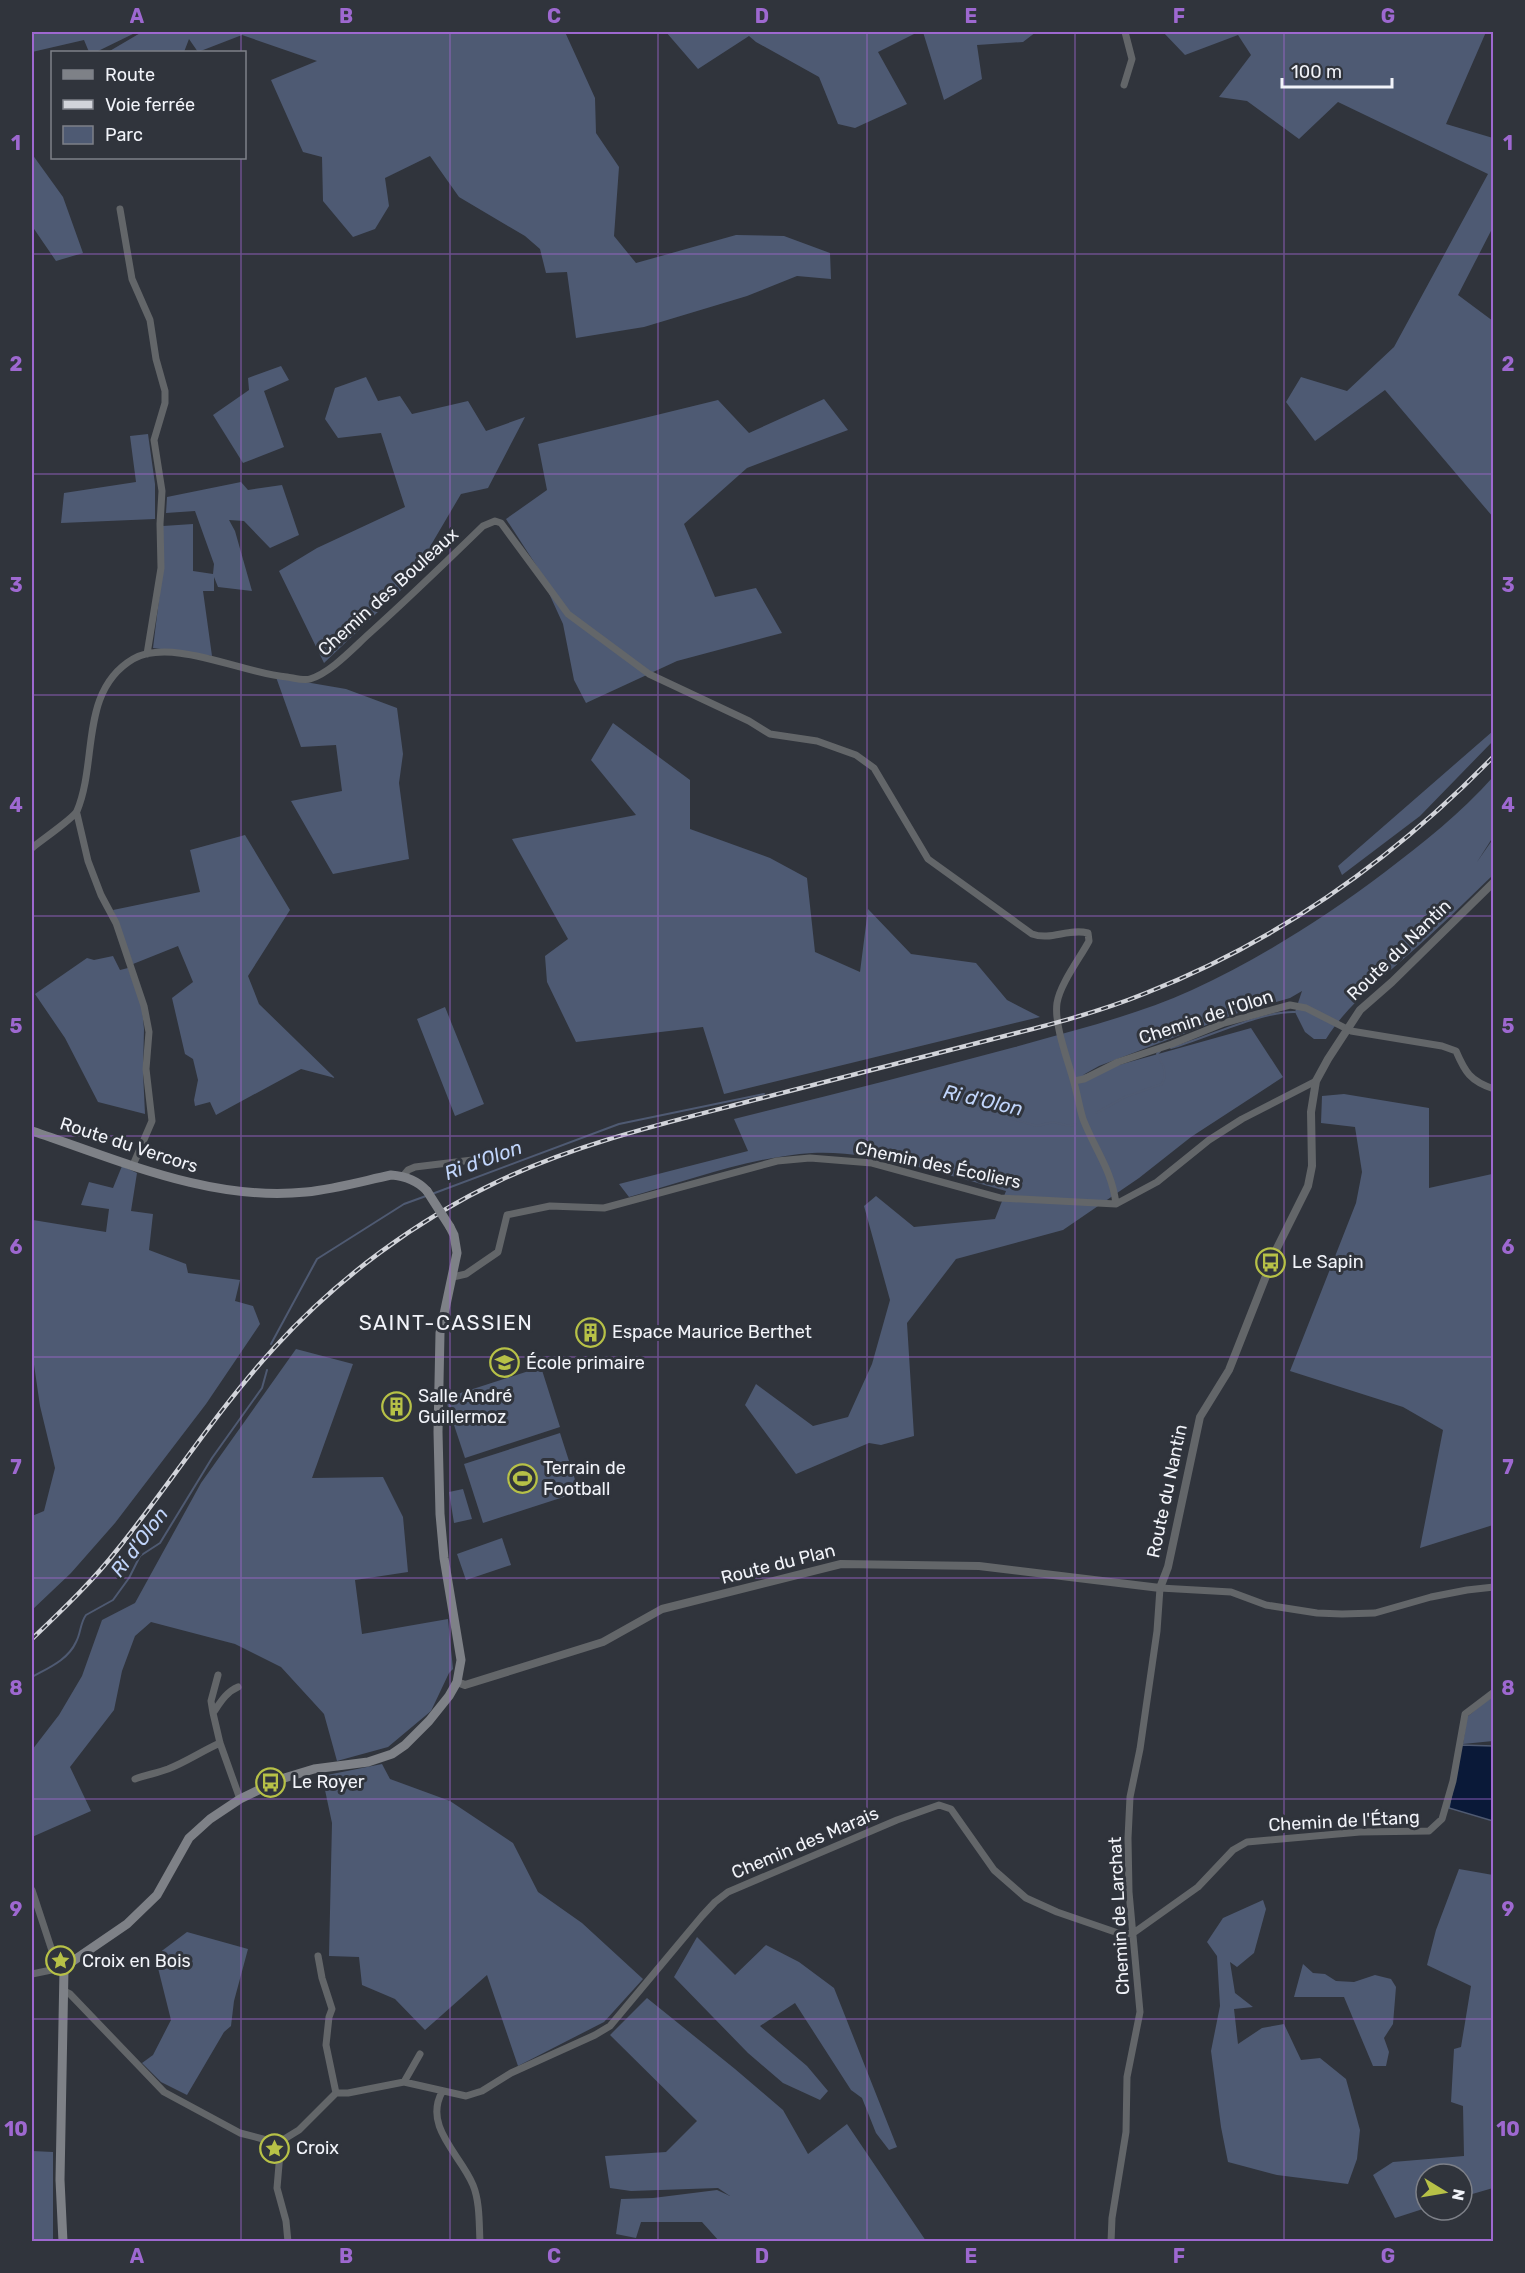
<svg xmlns="http://www.w3.org/2000/svg" width="1525" height="2273" viewBox="0 0 1525 2273" font-family="Rubik,sans-serif">
<style>
.green{fill:#4e5a73}
.water{fill:#0a1938;stroke:#4f5a72;stroke-width:1.5}
.lines{fill:none;stroke-linecap:round;stroke-linejoin:round}
.stream{stroke:#4f5a72;stroke-width:2}
.minor{stroke:#636669;stroke-width:7}
.tertiary{stroke:#636669;stroke-width:8}
.secondary{stroke:#7e8187;stroke-width:9}
.rail-casing{stroke:#d2d4da;stroke-width:4.5}
.rail{stroke:#30343c;stroke-width:2;stroke-dasharray:7;stroke-linecap:butt}
.secondary-bridge{stroke:#7e8187;stroke-width:9}
.grid{fill:none;stroke:#9e68d0;stroke-width:1.5;stroke-opacity:0.55}
.labels{text-anchor:middle;stroke-width:6;stroke-linejoin:round;paint-order:stroke}
.street-label{font-size:18px;fill:#f1f3f9;stroke:#30343c}
.poi-label{font-size:18px;fill:#f1f3f9;stroke:#30343c;text-anchor:start}
.water-label{font-size:20px;font-style:italic;fill:#c1d5fb;stroke:#30343c}
.quarter-label{font-size:21px;letter-spacing:1.5px;fill:#f1f3f9;stroke:#30343c}
.neatline{fill:none;stroke:#9e68d0;stroke-width:2}
.grid-label{font-size:20px;text-anchor:middle;font-weight:bold;fill:#9e68d0}
</style>
<rect width="100%" height="100%" fill="#30343c"/>
<!-- green -->
<path class="green" d="M32 32H137L96 52H89L84 40 32 52Z
M142 32H565L595 98 596 133 619 167 614 236 636 263 736 235 784 236 830 253 831 279 797 276 747 296 644 327 576 338 567 272 546 273 540 249 525 236 459 197 430 156 385 178 389 206 375 229 353 237 323 201 322 157 303 152 271 80 317 61 242 35 198 52 189 39 184 52H108Z
M666 32H918L878 52 907 104 855 128 838 124 819 77 756 42 749 36 698 69Z
M923 32H1036L1023 42 977 45 982 79 944 100Z
M1163 32H1486L1446 124 1493 138V227L1458 295 1493 321V517L1385 390 1315 441 1286 402 1301 377 1347 391 1394 347 1488 174 1338 102 1299 139 1247 101 1219 97 1251 55 1238 35 1185 55Z
M32 154 63 197 83 253 56 261 32 226Z
M281 366 289 380 264 391 284 447 243 463 213 415 249 390 248 378Z
M366 377 378 401 400 396 412 414 468 401 486 431 525 417 488 488 461 494 431 545 436 557 324 663 279 571 317 548 405 507 381 433 338 438 325 419 335 388Z
M824 399 848 430 747 468 684 524 715 597 756 588 782 633 677 661 586 703 574 680 563 624 536 565 506 519 547 490 538 444 718 400 749 433Z
M148 434 155 484V519L61 523 64 493 136 482 130 436Z
M241 482 248 490 282 485 299 535 270 548 244 521 229 520 235 531 252 591 218 587 214 577V591H203L212 656 153 648 163 567V526L193 524V571L213 574 214 564 195 511 166 513 167 497Z
M276 677 346 689 397 708 403 754 399 783 409 859 333 874 291 801 342 791 336 745 301 747Z
M613 723 690 780V829L770 858 807 878 815 952 860 972 868 909 911 954 976 963 1007 1000 1040 1017 724 1094 703 1027 576 1042 547 982 545 956 568 939 512 839 636 815 591 760Z
M1493 731V741L1420 816 1342 875 1338 866Z
M1493 777V837L1477 862 1493 839V875C1466 901 1438 929 1409 954 1380 980 1347 1005 1326 1039H1314L1305 1032 1295 1012 1302 991 1290 998 1238 1013 1099 1066 1083 1075 1251 1028 1283 1077 1191 1137 1139 1178 1063 1230 956 1259 907 1323 914 1436 881 1445 869 1443 796 1474 745 1405 756 1384 813 1426 848 1417 872 1364 890 1300 864 1206 876 1196 914 1227 995 1219 1006 1191C947 1175 873 1150 812 1153 750 1157 688 1181 629 1197L619 1184 748 1151 734 1119C828 1096 921 1072 1015 1047 1074 1030 1135 1016 1192 990 1261 958 1324 918 1385 872 1423 843 1461 813 1493 777Z
M245 835 290 910 248 976 259 1004 335 1078 301 1069 216 1115 210 1102 195 1106 194 1100 198 1080 193 1059 185 1054 172 998 193 982 178 946 133 964 113 910 200 892 190 850Z
M113 956 120 970 128 968 142 1007 144 1029 143 1072 145 1114 98 1102 65 1038 35 994 87 958 94 960Z
M445 1007 484 1104 455 1116 417 1019Z
M1344 1094 1429 1108V1188L1492 1174 1493 1176V1525L1420 1548 1443 1430 1403 1407 1290 1371 1356 1203 1362 1172 1355 1127 1321 1123 1322 1096Z
M122 1166 137 1173 131 1211 153 1214 149 1250 186 1264 188 1273 240 1280 235 1301 253 1306 260 1324 206 1404 115 1523 71 1573 32 1610V1516L44 1511 55 1468 40 1406 32 1351 33 1220 106 1232 109 1209 81 1205 89 1182 113 1188Z
M296 1349 353 1364 312 1478 383 1477 403 1517 408 1572 355 1580 362 1634 448 1619 453 1669 449 1673 431 1711 388 1747 337 1761 324 1714 281 1667 235 1644 151 1622 135 1636 122 1671 114 1710 70 1767 91 1811 32 1837V1750L59 1715 82 1676 102 1620 135 1603 201 1483Z
M541 1367 560 1427 465 1458 445 1398Z
M560 1433 579 1492 483 1523 464 1464Z
M463 1489 472 1519 454 1523 449 1492Z
M502 1538 511 1565 466 1580 457 1554Z
M1493 1695V1741L1463 1744 1467 1717Z
M382 1764 390 1779 450 1801 513 1843 538 1892 582 1923 643 1979 604 2022 518 2066 487 1975 425 2030 395 1999 362 1985 359 1957 329 1956 332 1823 322 1776Z
M1459 1869 1493 1875V2188L1462 2197V2174H1426V2208L1395 2218 1373 2175 1393 2162 1464 2156 1463 2106 1451 2102 1454 2049 1461 2047 1471 1986 1427 1965 1436 1930Z
M1263 1900 1266 1909 1254 1953 1237 1967 1230 1962 1235 1993 1253 2007 1234 2009 1238 2044 1262 2028 1284 2024 1301 2060 1320 2058 1346 2079 1360 2130 1357 2159 1348 2184 1277 2175 1228 2162 1221 2127 1211 2051 1220 2006 1217 1956 1207 1942 1223 1918Z
M187 1932 248 1949 234 2001 231 2026 224 2032 187 2095 161 2082 142 2063 153 2055 171 2020 155 1956Z
M697 1937 735 1975 766 1945 799 1962 834 1988 897 2147 889 2150 876 2133 862 2098 851 2090 795 2003 760 2026 807 2066 828 2091 820 2100 783 2083 748 2053 674 1977Z
M1303 1964 1313 1973 1325 1974 1336 1981 1354 1982 1375 1975 1391 1979 1396 1987 1393 2024 1384 2038 1389 2052 1386 2066H1373L1344 1997H1294Z
M647 1998 735 2069 783 2110 808 2154 847 2124 926 2241H719L702 2222H641L636 2238 616 2234 621 2199 653 2198 717 2190 730 2196 718 2188 631 2191 610 2188 605 2156 666 2152 697 2121 610 2035Z
M32 2151 53 2152V2241H32Z"/>
<!-- water -->
<path class="water" d="M1461 1745 1493 1746V1821L1449 1808Z"/>
<g class="lines">
<!-- stream -->
<path class="stream" d="M1171 1048C1207 1038 1260 1011 1295 1012
M809 1102H938L974 1108 1037 1126 1053 1122 1070 1126 1076 1124
M1096 1113 1125 1097 1162 1084C1168 1073 1163 1064 1157 1054L1160 1051
M432 1194 619 1124 764 1094
M271 1344 317 1259 404 1204 426 1196
M32 1677C48 1668 68 1660 76 1642 81 1633 80 1623 86 1615L113 1600 129 1578 140 1556 160 1543 212 1458 262 1388 267 1370"/>
<!-- minor -->
<path class="minor" d="M1124 85 1132 59 1125 32
M120 209 132 279 150 320 156 359 165 391V403L154 440 162 491 160 524 161 568 147 654
M77 814 88 861 101 895 116 923 144 1006 149 1032 146 1069 152 1121 133 1165
M32 848C40 841 74 818 77 811 98 761 79 691 133 659 172 637 245 674 287 677 294 678 304 681 310 679 332 672 354 647 371 632 409 598 446 562 483 526L495 521 501 523 568 614 649 674 749 721 770 734 817 741 856 755 874 768 928 859 1032 934C1051 941 1068 928 1088 933L1089 941C1080 958 1060 984 1057 1003 1054 1024 1067 1058 1073 1079 1077 1092 1079 1106 1083 1119 1095 1150 1112 1170 1116 1204
M1074 1081 1084 1079 1118 1062 1172 1044 1224 1023 1290 1005 1306 1008 1351 1031 1442 1046 1456 1051C1465 1072 1470 1081 1494 1089
M403 1176 408 1170 415 1167 489 1158
M453 1277 466 1274 498 1252 507 1215 550 1206 604 1208 777 1161 810 1158 872 1163 1000 1198 1116 1204 1157 1182 1209 1140 1242 1119 1316 1081
M238 1687C226 1692 220 1703 213 1713L220 1743 240 1799
M213 1713 211 1701 218 1675
M135 1779C146 1775 157 1773 168 1769 186 1762 202 1751 220 1743
M32 1890 58 1969
M1132 1934 1198 1887 1233 1850 1247 1842 1360 1832 1429 1831 1442 1819 1453 1781 1465 1714 1494 1692
M318 1956 322 1978 332 2009 329 2017 326 2045 336 2093
M32 1974 61 1968
M64 1991 70 1994 164 2092 240 2133 274 2142 281 2141 299 2130 336 2093H348L404 2082 466 2096 482 2091 511 2073 595 2035 610 2026 702 1916 715 1902 728 1892 897 1820 939 1805 951 1809 994 1870 1026 1898 1057 1912 1118 1933 1132 1934
M404 2082 420 2054
M442 2092C423 2127 461 2155 473 2185 480 2202 479 2224 480 2242
M281 2141 277 2188 286 2221 288 2242
M1111 2242 1112 2218 1126 2132 1127 2077 1140 2012 1129 1892 1128 1838 1130 1797 1140 1749 1157 1631 1160 1588 1231 1592 1266 1605 1317 1613 1342 1614 1375 1613 1431 1597 1467 1590 1494 1587"/>
<!-- tertiary -->
<path class="tertiary" d="M457 1682 465 1685 603 1642 662 1609 841 1564 979 1566 1160 1588 1168 1567 1200 1417 1229 1370 1277 1248 1308 1186 1312 1166 1311 1112 1316 1081 1328 1059 1360 1010 1392 982 1494 882"/>
<!-- secondary -->
<path class="secondary" d="M32 1131C119 1160 211 1202 306 1192 335 1189 363 1181 391 1175 405 1176 417 1180 427 1191
M63 2242 60 2180 64 1969 70 1963 127 1924 157 1895 189 1838 210 1819 240 1799 281 1779 314 1769 368 1762 392 1754 405 1745 429 1721 449 1696 457 1682 461 1660 444 1558 440 1514 438 1432 440 1333 457 1253 454 1235 450 1227"/>
<defs>
<path id="rail" d="M32 1639C61 1611 92 1582 117 1550 171 1483 217 1410 275 1347 338 1278 416 1220 501 1180 584 1141 674 1121 762 1098 839 1078 916 1059 993 1039 1045 1026 1097 1013 1146 993 1278 941 1395 858 1494 756"/>
</defs>
<!-- rail casing -->
<use href="#rail" class="rail-casing"/>
<!-- rail -->
<use href="#rail" class="rail"/>
<!-- secondary-bridge -->
<path class="secondary-bridge" d="M427 1191 450 1227"/>
</g>
<!-- grid -->
<path class="grid" d="M241 32V52M450 32V2242M658 32V2242M867 32V2242M1075 32V2242M1284 32V2242M241 158V2242M32 254H1494M32 474H1494M32 695H1494M32 916H1494M32 1136H1494M32 1357H1494M32 1578H1494M32 1799H1494M32 2019H1494"/>
<!-- icons -->
<defs>
<symbol id="bus-ring" viewBox="-11 -11 22 22"><circle r="9.5" fill="#30343c" stroke="#b7c147" stroke-width="1.5"/><path d="M-5-6H5V4H4V6H2V4H-2V6H-4V4H-5ZM-3.5-4V0h7V-4ZM-3.5 1.2v1.5H-2V1.2ZM2 1.2v1.5H3.5V1.2Z" fill="#b7c147"/></symbol>
<symbol id="building-ring" viewBox="-11 -11 22 22"><circle r="9.5" fill="#30343c" stroke="#b7c147" stroke-width="1.5"/><path d="M-4-6H4V6H1V3H-1V6H-4ZM-2.5-4.3h1.7v1.8h-1.7ZM.8-4.3h1.7v1.8H.8ZM-2.5-1h1.7V.8h-1.7ZM.8-1h1.7V.8H.8Z" fill="#b7c147"/></symbol>
<symbol id="school-ring" viewBox="-11 -11 22 22"><circle r="9.5" fill="#30343c" stroke="#b7c147" stroke-width="1.5"/><path d="M0-5L7-2L0 1L-7-2ZM-4 1L0 2.5L4 1V4Q0 6-4 4Z" fill="#b7c147"/></symbol>
<symbol id="stadium-ring" viewBox="-11 -11 22 22"><circle r="9.5" fill="#30343c" stroke="#b7c147" stroke-width="1.5"/><path d="M0-5a6.5 5 0 1 0 0 10a6.5 5 0 1 0 0-10ZM-3.5-1.8h7v3.6h-7Z" fill="#b7c147"/></symbol>
<symbol id="sight-ring" viewBox="-11 -11 22 22"><circle r="9.5" fill="#30343c" stroke="#b7c147" stroke-width="1.5"/><path d="M0-6L1.8-2.2L6-1.7L2.9 1.2L3.7 5.4L0 3.3L-3.7 5.4L-2.9 1.2L-6-1.7L-1.8-2.2Z" fill="#b7c147"/></symbol>
</defs>
<g fill-rule="evenodd">
<use href="#bus-ring" x="1254" y="1246" width="33" height="33"/>
<use href="#building-ring" x="574" y="1316" width="33" height="33"/>
<use href="#school-ring" x="488" y="1346" width="33" height="33"/>
<use href="#building-ring" x="380" y="1390" width="33" height="33"/>
<use href="#stadium-ring" x="506" y="1462" width="33" height="33"/>
<use href="#bus-ring" x="254" y="1766" width="33" height="33"/>
<use href="#sight-ring" x="44" y="1944" width="33" height="33"/>
<use href="#sight-ring" x="258" y="2132" width="33" height="33"/>
</g>
<g class="labels">
<!-- street labels -->
<g class="street-label">
<text transform="translate(388 592) rotate(-42)" y="6">Chemin des Bouleaux</text>
<text transform="translate(1399 950) rotate(-44)" y="6">Route du Nantin</text>
<text transform="translate(1206 1017) rotate(-18)" y="6">Chemin de l'Olon</text>
<text transform="translate(129 1145) rotate(18)" y="6">Route du Vercors</text>
<text transform="translate(938 1165) rotate(12)" y="6">Chemin des Écoliers</text>
<text transform="translate(1167 1491) rotate(-78)" y="6">Route du Nantin</text>
<text transform="translate(778 1564) rotate(-14)" y="6">Route du Plan</text>
<text transform="translate(1344 1821) rotate(-3)" y="6">Chemin de l'Étang</text>
<text transform="translate(805 1843) rotate(-23)" y="6">Chemin des Marais</text>
<text transform="translate(1119 1916) rotate(-93)" y="6">Chemin de Larchat</text>
</g>
<!-- poi labels -->
<g class="poi-label">
<text x="1292" y="1268">Le Sapin</text>
<text x="612" y="1338">Espace Maurice Berthet</text>
<text x="526" y="1369">École primaire</text>
<text x="418" y="1402">Salle André<tspan x="418" dy="21">Guillermoz</tspan></text>
<text x="543" y="1474">Terrain de<tspan x="543" dy="21">Football</tspan></text>
<text x="292" y="1788">Le Royer</text>
<text x="82" y="1967">Croix en Bois</text>
<text x="296" y="2154">Croix</text>
</g>
<!-- water labels -->
<g class="water-label">
<text transform="translate(983 1100) rotate(13)" y="7">Ri d'Olon</text>
<text transform="translate(483 1160) rotate(-20)" y="7">Ri d'Olon</text>
<text transform="translate(139 1542) rotate(-53)" y="7">Ri d'Olon</text>
</g>
<!-- quarter labels -->
<g class="quarter-label">
<text x="446" y="1330">SAINT-CASSIEN</text>
</g>
</g>
<!-- border -->
<rect width="1525" height="2273" fill="none" stroke="#30343c" stroke-width="66"/>
<!-- legend -->
<rect x="51" y="51" width="195" height="108" fill="#30343c" stroke="#7d8088" stroke-width="1.5"/>
<rect x="63" y="70" width="30" height="9" fill="#7e8187" stroke="#7d8088" stroke-width="1.5"/>
<text x="105" y="81" font-size="18" fill="#f1f3f9">Route</text>
<rect x="63" y="100" width="30" height="9" fill="#d2d4da" stroke="#7d8088" stroke-width="1.5"/>
<text x="105" y="111" font-size="18" fill="#f1f3f9">Voie ferrée</text>
<rect x="63" y="126" width="30" height="18" fill="#4e5a73" stroke="#7d8088" stroke-width="1.5"/>
<text x="105" y="141" font-size="18" fill="#f1f3f9">Parc</text>
<!-- north arrow -->
<g transform="translate(1444 2192) rotate(101)"><circle r="28" fill="#30343c" stroke="#7d8088" stroke-width="1.5"/>
<path d="M0-4.5L10 22L0 15L-10 22Z" fill="#b7c147"/>
<text y="-9" font-size="16" font-weight="bold" text-anchor="middle" fill="#f1f3f9">N</text>
</g>
<!-- scale -->
<path d="M1282 78v9h110v-9" fill="none" stroke="#f1f3f9" stroke-width="3"/>
<text x="1291" y="78" font-size="18" fill="#f1f3f9" stroke="#30343c" stroke-width="4.5" paint-order="stroke">100 m</text>
<rect x="33" y="33" width="1459" height="2207" class="neatline"/>
<g class="grid-label">
<text x="137" y="23">A</text>
<text x="346" y="23">B</text>
<text x="554" y="23">C</text>
<text x="762" y="23">D</text>
<text x="971" y="23">E</text>
<text x="1179" y="23">F</text>
<text x="1388" y="23">G</text>
<text x="16" y="150">1</text>
<text x="1508" y="150">1</text>
<text x="16" y="371">2</text>
<text x="1508" y="371">2</text>
<text x="16" y="592">3</text>
<text x="1508" y="592">3</text>
<text x="16" y="812">4</text>
<text x="1508" y="812">4</text>
<text x="16" y="1033">5</text>
<text x="1508" y="1033">5</text>
<text x="16" y="1254">6</text>
<text x="1508" y="1254">6</text>
<text x="16" y="1474">7</text>
<text x="1508" y="1474">7</text>
<text x="16" y="1695">8</text>
<text x="1508" y="1695">8</text>
<text x="16" y="1916">9</text>
<text x="1508" y="1916">9</text>
<text x="16" y="2136">10</text>
<text x="1508" y="2136">10</text>
<text x="137" y="2263">A</text>
<text x="346" y="2263">B</text>
<text x="554" y="2263">C</text>
<text x="762" y="2263">D</text>
<text x="971" y="2263">E</text>
<text x="1179" y="2263">F</text>
<text x="1388" y="2263">G</text>
</g>
</svg>
